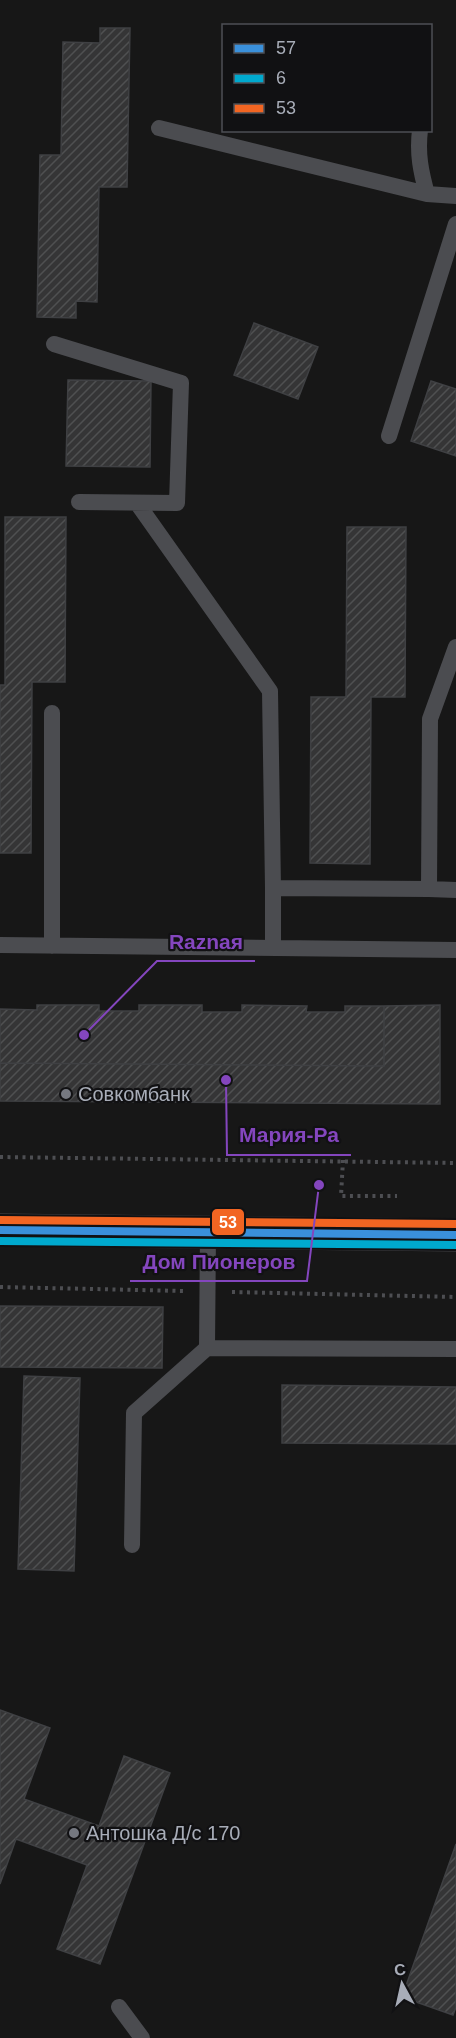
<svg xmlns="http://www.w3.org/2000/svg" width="456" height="2038" viewBox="0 0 456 2038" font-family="Arial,sans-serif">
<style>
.building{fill:url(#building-hatch);stroke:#3f4043;stroke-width:1.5}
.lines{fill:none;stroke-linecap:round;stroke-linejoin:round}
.path{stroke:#4d4e52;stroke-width:4;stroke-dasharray:3 4.5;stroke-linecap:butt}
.lane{stroke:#4b4c50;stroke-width:16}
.secondary{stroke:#4a4a4e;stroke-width:33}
.bus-1-casing{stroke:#111113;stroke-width:12}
.bus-2-casing{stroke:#111113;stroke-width:12}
.bus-3-casing{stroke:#111113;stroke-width:12}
.bus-1{stroke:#3a90db;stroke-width:8}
.bus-2{stroke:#00a9ce;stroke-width:8}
.bus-3{stroke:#f26522;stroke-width:8}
.poi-dot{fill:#757880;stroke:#111113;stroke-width:2}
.labels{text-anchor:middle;stroke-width:4.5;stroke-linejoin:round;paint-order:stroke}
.poi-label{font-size:20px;fill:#a8adb8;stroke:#111113;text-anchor:start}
.leader{fill:none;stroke:#8446be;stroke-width:2}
.callout-dot{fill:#8446be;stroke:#111113;stroke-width:2}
.callout-label{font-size:21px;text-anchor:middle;font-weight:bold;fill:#8446be;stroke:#111113;stroke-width:4.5;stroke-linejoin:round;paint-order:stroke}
.line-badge{stroke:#111113;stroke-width:2}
.badge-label{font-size:16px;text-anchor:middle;font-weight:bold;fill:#fff}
</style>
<defs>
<pattern id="building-hatch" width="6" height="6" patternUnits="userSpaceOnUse" patternTransform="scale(1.5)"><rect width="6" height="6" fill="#353536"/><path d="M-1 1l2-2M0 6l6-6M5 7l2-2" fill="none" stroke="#4f5051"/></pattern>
</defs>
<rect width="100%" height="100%" fill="#171717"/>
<!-- building -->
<path class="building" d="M100 28H130L127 187H99L97 302 76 301V318L37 317 40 155H61L63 42 100 43Z
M254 323 318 347 298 399 234 375Z
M68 380 151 381 150 467 66 466Z
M431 381 456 389V456L411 441Z
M5 517H66L65 682H32L31 853H0V685H5Z
M347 527H406L405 697H371L370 864 310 863 311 697H346Z
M37 1005H99V1011H139V1005H202V1012H242V1005L307 1006 306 1012H345V1006H384V1066L0 1063V1009L37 1010Z
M440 1005V1104L0 1101V1063L384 1066V1006Z
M0 1306 163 1307 162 1368 0 1367Z
M24 1376 80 1378 74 1571 18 1569Z
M282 1385 456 1387V1444L282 1443Z
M0 1710 50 1728 24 1799 99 1826 124 1756 170 1773 100 1964 57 1949 87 1865 16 1839 0 1884Z
M456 1844V2007L453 2015 402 1997Z"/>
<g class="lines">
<!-- path -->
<path class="path" d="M0 1157 456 1163
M343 1160 341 1196H397
M0 1287 185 1291
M232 1292 456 1297"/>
<!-- lane -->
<path class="lane" d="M159 128 427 194
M420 130C417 154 421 172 427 194L456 196
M54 344 181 383 177 503 79 502
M389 436 456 224
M137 503 270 691 273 888 429 889
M456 647 430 719 429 889 456 890
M52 713V946
M273 888V948
M0 945 456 950
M208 1233 207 1348 456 1349
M132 1545 134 1413 207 1348
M119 2007 142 2038"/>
<!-- secondary -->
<path class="secondary" d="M0 1230 456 1235"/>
<defs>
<path id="bus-1" d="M0 1230 456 1235"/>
<path id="bus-2" d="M0 1241 456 1245"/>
<path id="bus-3" d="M0 1220 456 1224"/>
</defs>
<!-- bus-1 casing -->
<use href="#bus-1" class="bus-1-casing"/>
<!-- bus-2 casing -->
<use href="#bus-2" class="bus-2-casing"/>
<!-- bus-3 casing -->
<use href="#bus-3" class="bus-3-casing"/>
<!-- bus-1 -->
<use href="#bus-1" class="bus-1"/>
<!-- bus-2 -->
<use href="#bus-2" class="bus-2"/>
<!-- bus-3 -->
<use href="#bus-3" class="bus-3"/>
</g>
<!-- markers -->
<g class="poi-dot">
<circle cx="66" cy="1094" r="6"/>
<circle cx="74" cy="1833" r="6"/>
</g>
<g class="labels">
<!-- poi labels -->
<g class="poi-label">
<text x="78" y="1101">Совкомбанк</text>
<text x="86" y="1840">Антошка Д/с 170</text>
</g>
</g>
<!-- callouts -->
<path class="leader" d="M84 1035L157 961H255M226 1080L227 1155H351M319 1185L307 1281H130"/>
<g class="callout-dot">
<circle cx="84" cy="1035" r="6"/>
<circle cx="226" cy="1080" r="6"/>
<circle cx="319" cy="1185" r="6"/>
</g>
<g class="callout-label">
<text x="206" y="949">Raznaя</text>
<text x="289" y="1142">Мария-Ра</text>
<text x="219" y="1269">Дом Пионеров</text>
</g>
<rect class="line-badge" x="211" y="1208" width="34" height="28" rx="6" fill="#f26522"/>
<g class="badge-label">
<text x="228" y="1228">53</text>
</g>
<!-- legend -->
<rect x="222" y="24" width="210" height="108" fill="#111113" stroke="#4d4f55" stroke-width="1.5"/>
<rect x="234" y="44" width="30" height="9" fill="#3a90db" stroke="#4d4f55" stroke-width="1.5"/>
<text x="276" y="54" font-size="18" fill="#a8adb8">57</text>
<rect x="234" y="74" width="30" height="9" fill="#00a9ce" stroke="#4d4f55" stroke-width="1.5"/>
<text x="276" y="84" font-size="18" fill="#a8adb8">6</text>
<rect x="234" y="104" width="30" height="9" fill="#f26522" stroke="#4d4f55" stroke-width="1.5"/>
<text x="276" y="114" font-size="18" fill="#a8adb8">53</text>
<!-- north arrow -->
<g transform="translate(402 1984) rotate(352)" stroke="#111113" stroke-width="4.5" paint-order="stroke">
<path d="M0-4.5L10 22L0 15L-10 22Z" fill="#a8adb8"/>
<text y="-9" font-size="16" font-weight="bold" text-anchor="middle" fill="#a8adb8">С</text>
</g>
</svg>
